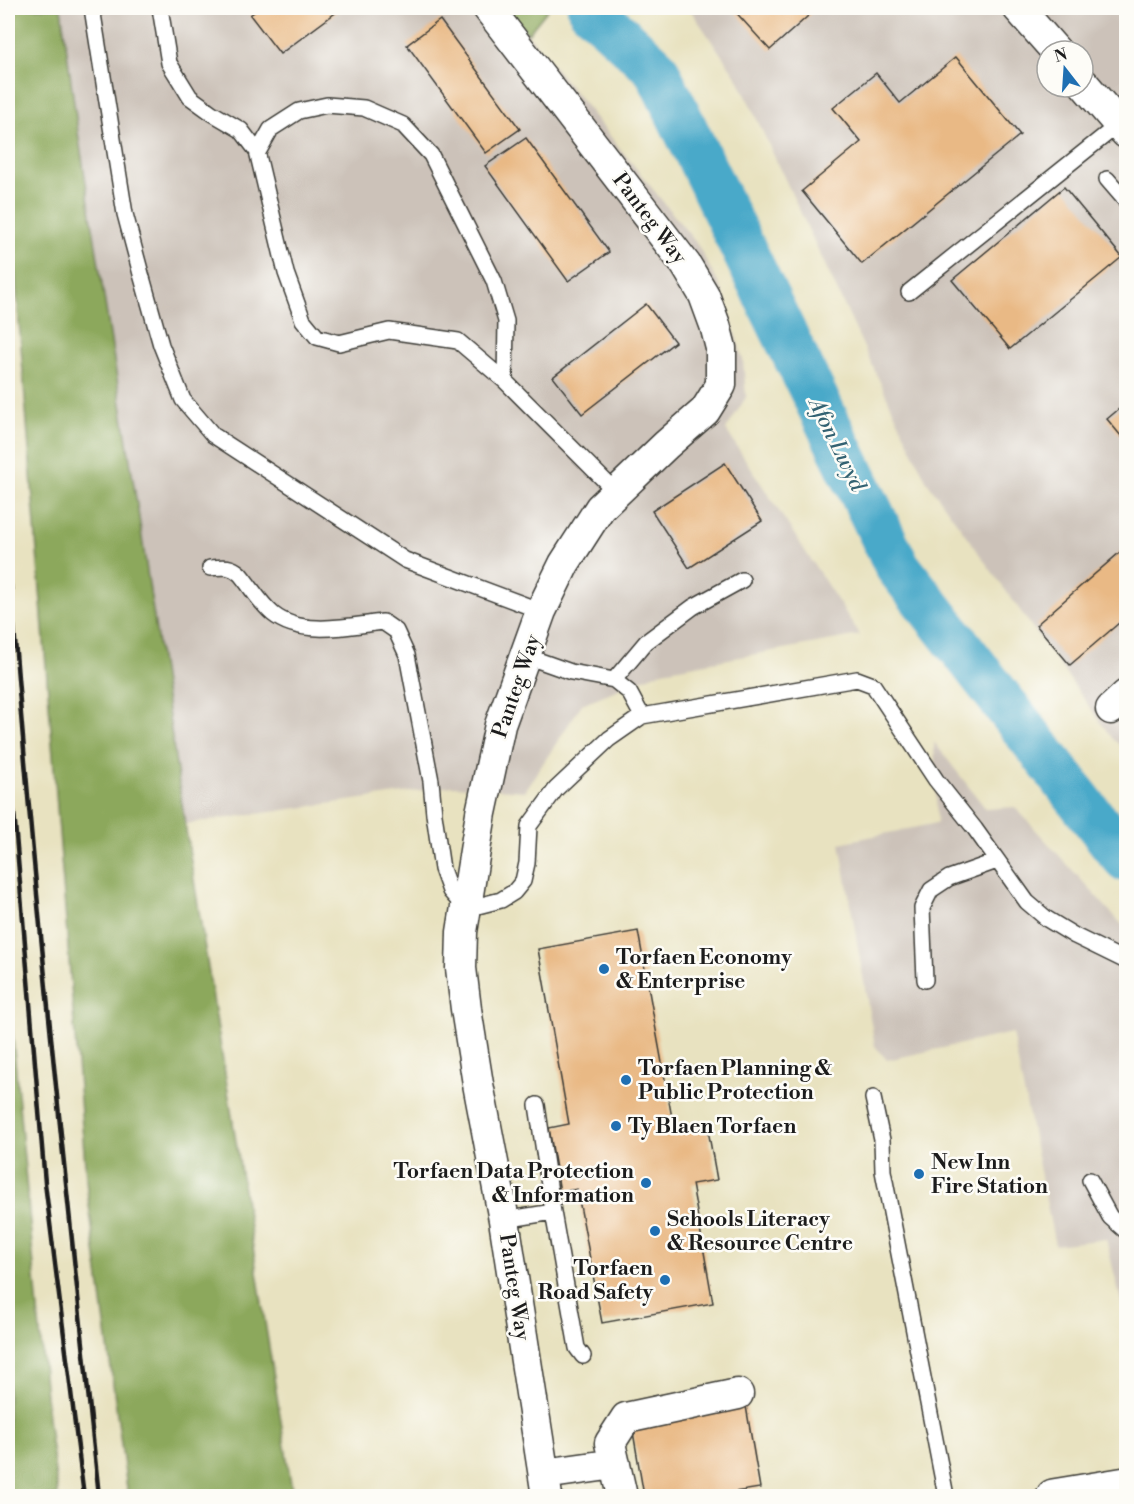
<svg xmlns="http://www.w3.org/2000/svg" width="1134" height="1504" viewBox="0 0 1134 1504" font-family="'Libre Bodoni',serif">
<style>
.industrial{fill:#ccc2b9;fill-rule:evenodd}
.forest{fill:#8ca85b;stroke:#54623c;stroke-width:1.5}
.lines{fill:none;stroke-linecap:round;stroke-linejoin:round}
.river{stroke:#4aa9c9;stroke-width:46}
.building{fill:#e9b985}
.service-casing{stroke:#3b3a35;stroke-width:18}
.minor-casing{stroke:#3b3a35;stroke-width:33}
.tertiary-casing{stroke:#3b3a35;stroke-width:36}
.service{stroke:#fff;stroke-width:15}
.minor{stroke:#fff;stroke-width:30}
.tertiary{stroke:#fff;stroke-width:33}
.rail{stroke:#1c1c1c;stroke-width:4.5}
.poi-dot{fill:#1f6fb2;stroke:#fdfcf7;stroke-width:2}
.labels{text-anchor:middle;stroke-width:5;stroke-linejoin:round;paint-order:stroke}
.street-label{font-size:21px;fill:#1c1c1c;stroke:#fdfcf7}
.poi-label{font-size:21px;font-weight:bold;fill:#1c1c1c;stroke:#fdfcf7;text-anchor:start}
.water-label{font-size:22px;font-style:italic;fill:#336272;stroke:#fdfcf7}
</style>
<rect width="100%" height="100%" fill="#fdfcf7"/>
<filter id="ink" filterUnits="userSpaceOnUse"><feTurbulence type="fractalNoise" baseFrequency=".0167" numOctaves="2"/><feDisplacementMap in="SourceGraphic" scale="12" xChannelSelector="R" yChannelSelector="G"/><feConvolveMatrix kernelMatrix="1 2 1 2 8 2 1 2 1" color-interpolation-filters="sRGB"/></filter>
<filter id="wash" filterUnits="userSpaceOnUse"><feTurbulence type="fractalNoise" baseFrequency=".008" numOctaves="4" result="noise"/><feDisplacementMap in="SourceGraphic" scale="24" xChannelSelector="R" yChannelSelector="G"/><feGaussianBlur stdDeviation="1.35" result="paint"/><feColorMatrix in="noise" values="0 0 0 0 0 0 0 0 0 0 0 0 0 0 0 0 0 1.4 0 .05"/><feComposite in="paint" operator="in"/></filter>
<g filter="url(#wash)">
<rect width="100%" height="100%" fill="#e8e2c0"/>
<!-- industrial -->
<path class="industrial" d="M61 8H507L697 244 723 292 743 360 746 397 726 430 860 635 663 671 582 704 525 791 453 786 185 824 138 511 79 139Z
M689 8H1126V751L1112 738 926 480 738 79ZM1047 51H1083V87H1047Z
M934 742 986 809 1015 807 1126 929V1322L1106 1239 1055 1245 1012 1033 887 1060 875 1046 840 843 937 823Z"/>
<!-- forest -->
<path class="forest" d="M8 8H61L79 139 138 511 185 824 293 1496H128L87 1190 13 245 8 90Z
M507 8H549L528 34Z
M8 985 48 1418 58 1496H8Z"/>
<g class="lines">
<!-- river -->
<path class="river" d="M590 8 656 69 897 566 1118 850 1126 859"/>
</g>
<g id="blocks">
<!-- building -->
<path class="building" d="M260 8H342L280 54 250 15Z
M732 8H817L770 50Z
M440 20 520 129 486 153 407 45Z
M956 57 1020 135 862 264 802 191 861 142 833 108 876 73 900 103Z
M526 138 609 252 568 281 485 166Z
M1064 187 1122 257 1010 349 952 280Z
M646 304 675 342 582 414 553 377Z
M1126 403V442L1107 419Z
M725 463 762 521 689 568 652 511Z
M1126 547V617L1070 665 1036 625Z
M638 931 674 1129 707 1124 717 1180 692 1184 713 1303 602 1323 577 1189 560 1192 549 1128 569 1124 538 949Z
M746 1406 760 1488 709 1496H644L632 1426Z"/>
</g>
</g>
<g filter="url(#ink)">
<use href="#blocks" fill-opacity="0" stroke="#3b3a35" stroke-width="1.5"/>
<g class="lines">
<defs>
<path id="service" d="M92 8 125 214 141 274 161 345 183 400 213 435 405 560 541 611
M160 8 169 63 190 97 212 113 241 130 257 151 286 273 303 320 317 337 339 343 389 331 458 341 505 381 616 492
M258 152 271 129 299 111 327 105 364 108 403 125 431 155 494 281 506 321 505 381
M1107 179 1126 201
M909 292 1119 124
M210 568C222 567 230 565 240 574 251 587 260 603 273 614 301 637 349 626 383 622L396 631 407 655 431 781 434 814 442 869 450 891 466 909 501 900 514 892 523 881 527 863 529 826 556 789 609 739 642 716 857 679 873 685 936 780 975 829 1027 902 1047 919 1075 936 1126 961
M526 656 571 672 614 680 629 692 642 716
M614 680 646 642 693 607 742 580
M925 980 922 908 931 890 949 878 997 861
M873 1098 882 1140 883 1171 946 1496
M537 1105 553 1212
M1090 1180 1110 1217 1126 1231
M504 1220 553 1212 577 1348 583 1356"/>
<path id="minor" d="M488 8 686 265 704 295 715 325 721 348V385L705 411 666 445 600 508 564 564 541 611 500 725 481 813 462 932 461 968 466 1009 478 1084 504 1220 547 1496
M1018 8 1056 51
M1083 83 1126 133
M1111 709 1126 695
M544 1474 615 1464
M622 1496 610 1443 626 1418 738 1394"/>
<path id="tertiary" d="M1053 1496 1126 1484"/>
</defs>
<!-- service casing -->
<use href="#service" class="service-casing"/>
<!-- minor casing -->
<use href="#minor" class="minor-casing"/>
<!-- tertiary casing -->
<use href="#tertiary" class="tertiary-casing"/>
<!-- service -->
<use href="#service" class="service"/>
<!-- minor -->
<use href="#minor" class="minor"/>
<!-- tertiary -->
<use href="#tertiary" class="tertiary"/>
<!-- rail -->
<path class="rail" d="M8 545C30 863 66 1180 99 1496
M8 740 45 1183 84 1496"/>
</g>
</g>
<!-- markers -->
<g class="poi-dot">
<circle cx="604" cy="969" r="6"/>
<circle cx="626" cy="1080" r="6"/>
<circle cx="616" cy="1126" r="6"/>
<circle cx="919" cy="1174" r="6"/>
<circle cx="646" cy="1183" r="6"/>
<circle cx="655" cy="1231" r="6"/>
<circle cx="665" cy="1280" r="6"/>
</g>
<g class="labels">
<!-- street labels -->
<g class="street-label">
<text transform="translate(650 218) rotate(53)" y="7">Panteg Way</text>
<text transform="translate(516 686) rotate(-71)" y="7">Panteg Way</text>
<text transform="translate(515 1287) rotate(81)" y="7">Panteg Way</text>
</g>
<!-- poi labels -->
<g class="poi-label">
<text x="616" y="964">Torfaen Economy<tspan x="616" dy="24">&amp; Enterprise</tspan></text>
<text x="638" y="1075">Torfaen Planning &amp;<tspan x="638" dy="24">Public Protection</tspan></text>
<text x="628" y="1133">Ty Blaen Torfaen</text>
<text x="931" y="1169">New Inn<tspan x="931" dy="24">Fire Station</tspan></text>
<text x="634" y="1178" text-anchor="end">Torfaen Data Protection<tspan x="634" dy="24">&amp; Information</tspan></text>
<text x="667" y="1226">Schools Literacy<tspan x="667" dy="24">&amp; Resource Centre</tspan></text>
<text x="653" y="1275" text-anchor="end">Torfaen<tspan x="653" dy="24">Road Safety</tspan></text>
</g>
<!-- water labels -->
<g class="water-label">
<text transform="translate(838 444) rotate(64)" y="8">Afon Lwyd</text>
</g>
</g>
<!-- margin -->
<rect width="1134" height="1504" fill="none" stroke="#fdfcf7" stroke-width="30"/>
<!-- north arrow -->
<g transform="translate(1065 69) rotate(343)"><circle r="28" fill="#fdfcf7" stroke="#a3a29f" stroke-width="1.5"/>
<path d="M0-4.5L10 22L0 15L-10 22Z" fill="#1f6fb2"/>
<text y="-9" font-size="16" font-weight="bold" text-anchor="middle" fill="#1c1c1c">N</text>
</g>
</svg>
